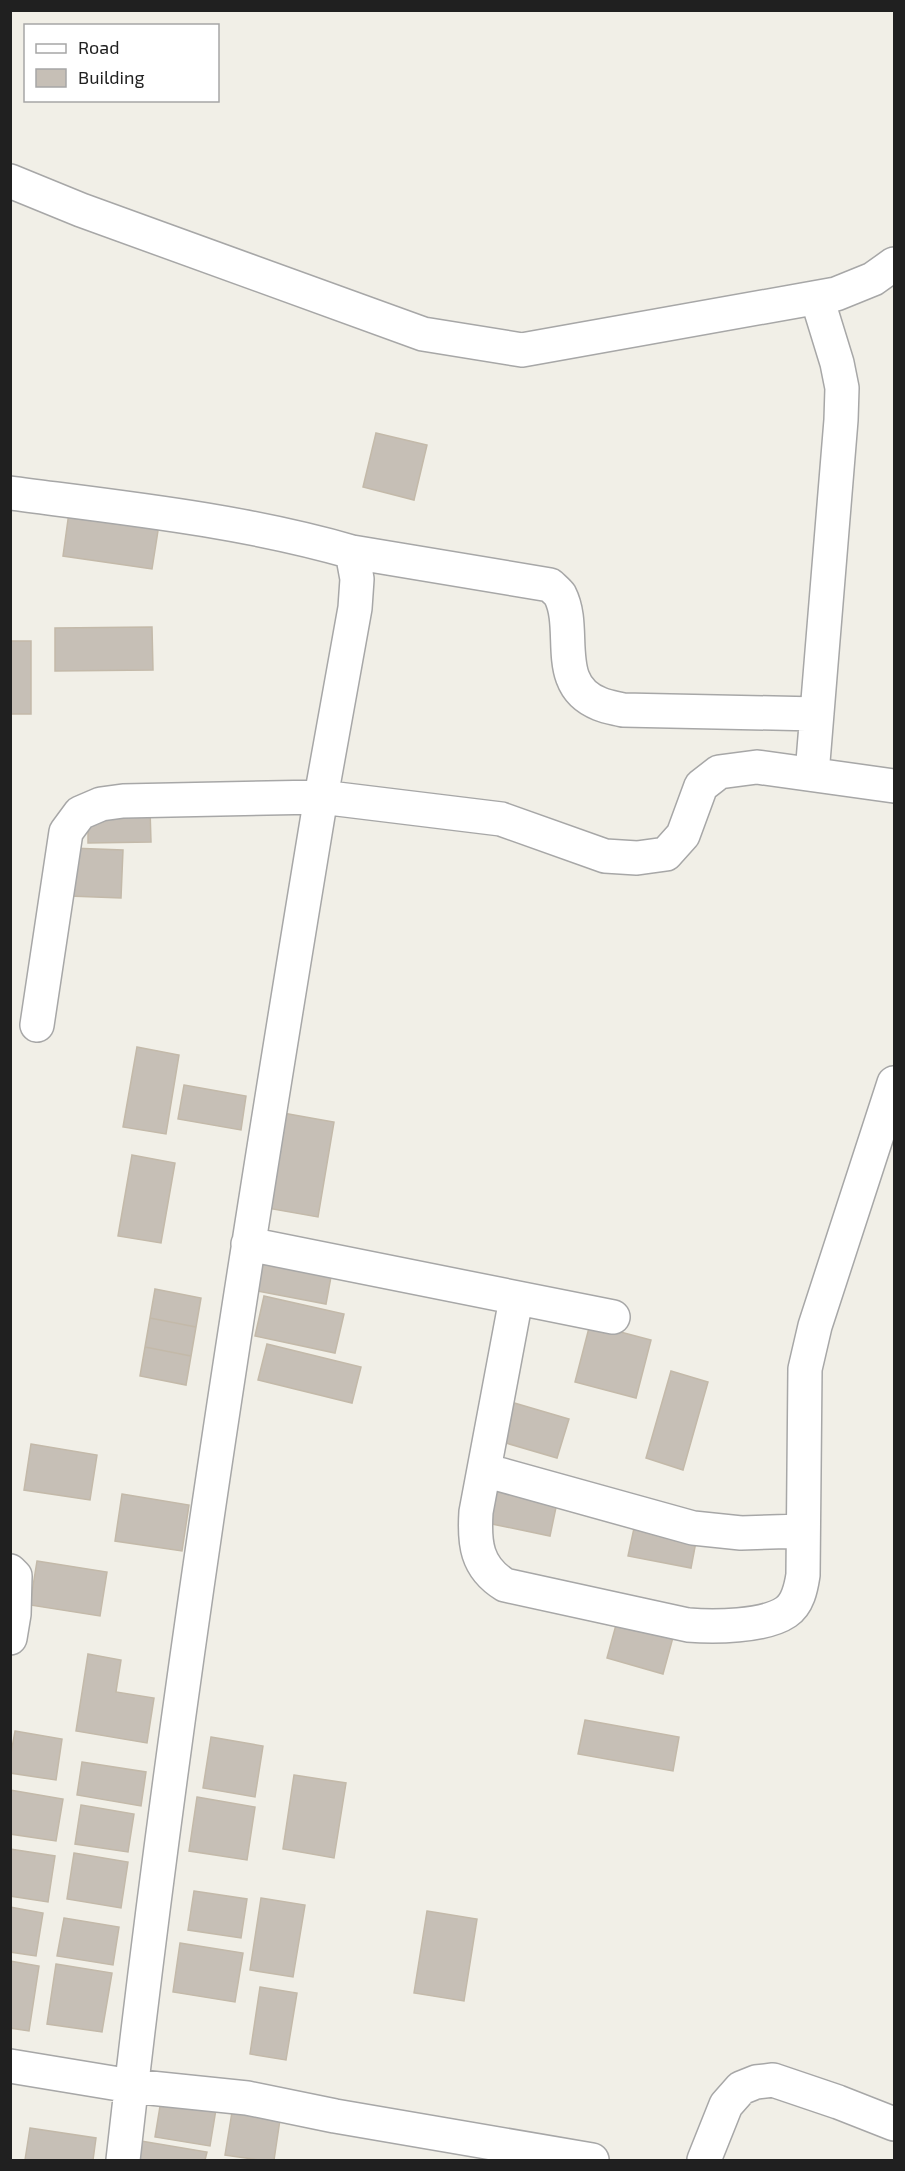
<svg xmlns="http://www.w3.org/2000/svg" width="905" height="2171" viewBox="0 0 905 2171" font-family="'Exo 2',sans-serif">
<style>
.building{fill:#c6bfb6;stroke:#c3b9a9;stroke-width:1.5}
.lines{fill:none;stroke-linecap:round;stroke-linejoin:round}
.minor-casing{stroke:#a7a7a7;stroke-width:36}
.minor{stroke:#fff;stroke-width:33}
</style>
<rect width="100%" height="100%" fill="#f1efe7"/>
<!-- building -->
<path class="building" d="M376 433 427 445 414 500 363 487Z
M70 505 160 518 152 569 63 556Z
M152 627 153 670 55 671V628Z
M10 641H31V714H10Z
M150 809 151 842 88 843V810Z
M70 848 123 850 121 898 69 896Z
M137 1047 179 1055 166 1134 123 1127Z
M184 1085 246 1096 241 1130 178 1119Z
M283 1113 334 1122 318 1217 267 1208Z
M132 1155 175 1163 161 1243 118 1236Z
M264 1253 333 1266 326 1304 257 1291Z
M155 1289 201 1298 196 1327 150 1318Z
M264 1296 344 1314 335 1353 255 1336Z
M150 1318 196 1327 191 1356 145 1347Z
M590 1324 651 1340 636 1398 575 1382Z
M267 1344 361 1367 352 1403 258 1380Z
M145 1347 191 1356 186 1385 140 1376Z
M671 1371 708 1382 683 1470 646 1458Z
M511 1402 569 1419 557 1458 499 1441Z
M31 1444 97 1455 90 1500 24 1490Z
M490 1479 559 1493 550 1536 482 1522Z
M122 1494 189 1505 182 1551 115 1541Z
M636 1519 698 1531 691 1568 628 1556Z
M37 1561 107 1572 100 1616 30 1605Z
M619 1614 675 1630 663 1674 607 1658Z
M88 1654 121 1660 116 1692 154 1698 147 1743 76 1731Z
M585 1720 679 1737 673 1771 578 1754Z
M15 1731 62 1739 56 1780 10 1773V1759Z
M211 1737 263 1746 255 1797 203 1788Z
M82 1762 146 1772 141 1806 77 1795Z
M294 1775 346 1783 334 1858 283 1849Z
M10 1790 63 1799 56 1841 10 1834Z
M197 1797 255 1807 247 1860 189 1851Z
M81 1805 134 1814 128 1852 75 1844Z
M10 1849 55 1856 48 1902 10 1896Z
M74 1853 128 1862 121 1908 67 1899Z
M194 1891 247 1899 241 1938 188 1930Z
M261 1898 305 1905 293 1977 250 1970Z
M10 1907 43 1913 36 1956 10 1952Z
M427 1911 477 1919 464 2001 414 1993Z
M64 1918 119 1927 113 1965 57 1956Z
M180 1943 243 1953 235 2002 173 1992Z
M10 1961 39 1966 29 2031 10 2028Z
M56 1964 112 1973 102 2032 47 2024Z
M260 1987 297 1993 286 2060 250 2054Z
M162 2094 217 2103 210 2146 155 2137Z
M233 2106 281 2113 274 2160H259L225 2155Z
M30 2128 96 2138 93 2160H25Z
M135 2140 207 2152 205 2160H131Z"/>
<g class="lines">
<defs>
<path id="minor" d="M10 181 81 210 423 334 522 350 836 294 873 279 894 264
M10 493C125 508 241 520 352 552L357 579 355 608 321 797 123 801 101 804 80 813 66 832 37 1025
M352 552 550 585C553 588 558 592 560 595 578 630 551 685 600 704 607 707 615 708 623 710L817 714
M812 774 841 420 842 388 837 363 817 298
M248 1244 613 1317
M516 1299 476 1512C474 1543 476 1567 505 1585L688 1625C713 1627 764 1627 786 1612 798 1604 801 1588 803 1575L805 1369 815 1326 894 1083
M484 1470 693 1528 741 1533 803 1531
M10 1571 15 1576 14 1614 10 1638
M10 2066 131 2086 247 2098 335 2116 592 2160
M123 2160C174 1704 246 1250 321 797L501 819 605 856 637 858 666 854 683 835 701 786 719 772 757 767 894 786
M704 2160 726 2105 741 2088 756 2082 773 2080 838 2102 894 2124"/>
</defs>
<!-- minor casing -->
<use href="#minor" class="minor-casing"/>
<!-- minor -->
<use href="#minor" class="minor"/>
</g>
<!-- border -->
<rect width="905" height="2171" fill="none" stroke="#202020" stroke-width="24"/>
<!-- legend -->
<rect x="24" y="24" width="195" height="78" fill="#ffffff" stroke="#a6a6a6" stroke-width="1.5"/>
<rect x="36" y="44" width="30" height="9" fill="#ffffff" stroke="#a6a6a6" stroke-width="1.5"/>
<text x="78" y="54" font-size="18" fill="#202020">Road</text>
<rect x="36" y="69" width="30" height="18" fill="#c6bfb6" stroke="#a6a6a6" stroke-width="1.5"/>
<text x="78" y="84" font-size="18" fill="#202020">Building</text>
</svg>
